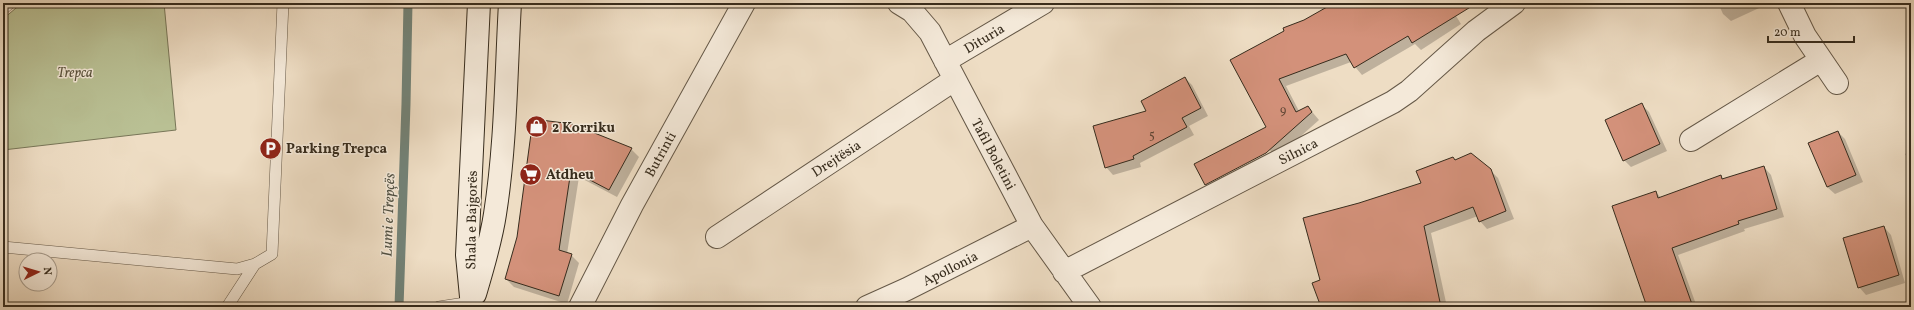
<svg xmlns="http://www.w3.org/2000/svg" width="1914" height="310" viewBox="0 0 1914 310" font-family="Vollkorn,serif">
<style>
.green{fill:#b9c094;stroke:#787658}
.shadow{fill:#0003;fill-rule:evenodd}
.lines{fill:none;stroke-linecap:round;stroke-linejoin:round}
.stream{stroke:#728277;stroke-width:9}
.building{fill:#d3917a;stroke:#372c1d}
.service-casing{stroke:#655847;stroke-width:12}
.minor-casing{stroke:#655847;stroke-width:24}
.secondary-casing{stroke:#372c1d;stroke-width:24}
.service{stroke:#f4e9d9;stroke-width:11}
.minor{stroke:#f4e9d9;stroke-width:22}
.secondary{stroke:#f4e9d9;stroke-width:22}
.labels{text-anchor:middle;stroke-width:3;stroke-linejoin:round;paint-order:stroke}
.number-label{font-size:12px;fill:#5e4534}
.street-label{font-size:14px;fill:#372c1d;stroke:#f4e9d9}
.park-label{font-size:14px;font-style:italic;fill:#58513b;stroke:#f4e9d9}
.poi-label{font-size:14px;font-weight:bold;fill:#372c1d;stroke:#f4e9d9;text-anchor:start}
.water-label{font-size:15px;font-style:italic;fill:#505042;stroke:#f4e9d9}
</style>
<rect width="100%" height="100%" fill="#eeddc4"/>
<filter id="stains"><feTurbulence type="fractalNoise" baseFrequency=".005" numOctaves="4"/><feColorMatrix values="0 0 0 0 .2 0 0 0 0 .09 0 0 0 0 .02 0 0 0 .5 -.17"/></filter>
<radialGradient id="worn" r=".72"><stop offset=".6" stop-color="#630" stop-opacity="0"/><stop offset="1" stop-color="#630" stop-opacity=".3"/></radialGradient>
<!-- green -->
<path class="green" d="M22 3H164L176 130 3 150V19Z"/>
<!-- shadow -->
<path class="shadow" d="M1336 3H1448L1461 24 1421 50 1415 44 1362 75 1351 62 1286 86 1299 111 1308 107 1319 120 1274 160 1213 192 1206 185 1195 165 1267 128 1232 60 1285 32 1284 29 1304 21ZM1270 150 1271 152 1207 185V183Z
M1718 3H1770L1731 21 1723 14Z
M1185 78 1192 85 1208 116 1189 126 1194 135 1140 163 1141 167 1113 175 1106 167 1148 111Z
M1641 104 1649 112 1667 151 1631 167 1624 160Z
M534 120 631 149 639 157 617 197 579 177 567 254 571 255 579 263 567 304 514 287 506 279 518 237Z
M1838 132 1845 139 1863 182 1835 194 1827 187Z
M1911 150V164L1905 154Z
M1453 158 1456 160 1490 170 1498 178 1514 219 1487 229 1480 221 1478 216 1431 233 1447 307H1322L1321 281 1359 204 1422 184Z
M1764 167 1771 175 1784 217 1744 229 1745 231 1678 255 1697 307H1648L1656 192 1661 198 1721 176 1724 180Z
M1884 227 1891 235 1905 283 1866 295 1859 287Z
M906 304 909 307H900Z"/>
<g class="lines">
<!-- stream -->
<path class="stream" d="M399 307 406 104 408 3"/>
</g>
<!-- building -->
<path class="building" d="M1334 3H1477L1412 43 1408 36 1354 68 1346 54 1279 79 1296 112 1308 106 1312 112 1266 153 1205 185 1194 164 1266 127 1230 60 1284 31 1283 28 1304 20Z
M1185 77 1201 108 1182 118 1187 127 1133 156 1134 159 1105 168 1093 126 1146 111 1141 101Z
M1642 103 1660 144 1623 161 1605 120Z
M533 119 572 124 632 148 609 190 571 170 559 250 572 254 559 296 505 279 517 237Z
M1838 131 1856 175 1827 187 1808 143Z
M1471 153 1491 169 1506 211 1479 222 1473 207 1424 226 1441 307H1321L1312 283 1320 280 1303 218 1359 203 1421 183 1416 171 1453 157 1455 160Z
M1764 166 1777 209 1738 221 1739 224 1672 248 1693 307H1647L1612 206 1656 191 1658 198 1721 175 1722 179Z
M1884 226 1899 275 1858 288 1843 238Z"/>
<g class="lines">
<defs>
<path id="service" d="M3 9 10 3
M3 247 237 269 255 264 272 254 283 3
M227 307 255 264
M439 307 472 302"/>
<path id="minor" d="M899 3 912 11 930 32 1032 226 1090 307
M1789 3 1805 36 1837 83
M945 61 1043 3
M1691 140 1821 60
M717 237 954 80
M1064 272 1393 102 1409 91 1476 31 1514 3
M580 307 632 205 744 3
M867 307 907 289 1032 226"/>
<path id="secondary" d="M475 294C483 267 491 241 495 214 506 144 506 73 510 3
M472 307 467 255 479 3"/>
</defs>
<!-- service casing -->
<use href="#service" class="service-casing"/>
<!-- minor casing -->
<use href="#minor" class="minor-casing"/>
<!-- secondary casing -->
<use href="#secondary" class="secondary-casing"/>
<!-- service -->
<use href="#service" class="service"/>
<!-- minor -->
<use href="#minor" class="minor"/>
<!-- secondary -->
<use href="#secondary" class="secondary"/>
</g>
<!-- icons -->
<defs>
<symbol id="shop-disc" viewBox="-11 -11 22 22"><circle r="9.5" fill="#8f2418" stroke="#f4e9d9"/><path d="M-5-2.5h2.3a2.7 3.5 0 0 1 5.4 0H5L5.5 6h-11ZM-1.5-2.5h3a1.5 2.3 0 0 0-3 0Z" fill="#fff"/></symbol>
<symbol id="parking-disc" viewBox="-11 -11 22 22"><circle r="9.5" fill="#8f2418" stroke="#f4e9d9"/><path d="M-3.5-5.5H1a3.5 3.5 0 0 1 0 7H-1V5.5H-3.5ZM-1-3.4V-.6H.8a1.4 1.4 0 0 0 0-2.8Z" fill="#fff"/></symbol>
<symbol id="supermarket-disc" viewBox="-11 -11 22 22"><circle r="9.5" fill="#8f2418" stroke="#f4e9d9"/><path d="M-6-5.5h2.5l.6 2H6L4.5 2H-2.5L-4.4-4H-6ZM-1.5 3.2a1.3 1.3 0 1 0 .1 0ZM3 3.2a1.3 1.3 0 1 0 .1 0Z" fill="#fff"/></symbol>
</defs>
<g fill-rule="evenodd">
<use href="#shop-disc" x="524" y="114" width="25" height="25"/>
<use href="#parking-disc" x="258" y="136" width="25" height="25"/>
<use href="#supermarket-disc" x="518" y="162" width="25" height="25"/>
</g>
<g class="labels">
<!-- number labels -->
<g class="number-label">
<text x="1283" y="114">9</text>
<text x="1152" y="139">5</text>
</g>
<!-- street labels -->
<g class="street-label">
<text transform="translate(984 38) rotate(-31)" y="5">Dituria</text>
<text transform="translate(1298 151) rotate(-27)" y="5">Silnica</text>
<text transform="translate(660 154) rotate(-61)" y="5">Butrinti</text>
<text transform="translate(994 154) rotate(62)" y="5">Tafil Boletini</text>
<text transform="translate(836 158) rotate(-33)" y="5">Drejtësia</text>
<text transform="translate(471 220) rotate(-89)" y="5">Shala e Bajgorës</text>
<text transform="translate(950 268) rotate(-27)" y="5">Apollonia</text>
</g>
<!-- park labels -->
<g class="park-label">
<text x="75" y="77">Trepca</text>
</g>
<!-- poi labels -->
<g class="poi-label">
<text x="552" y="132">2 Korriku</text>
<text x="286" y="153">Parking Trepca</text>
<text x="546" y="179">Atdheu</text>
</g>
<!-- water labels -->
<g class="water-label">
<text transform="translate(388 215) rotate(-88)" y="5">Lumi e Trepçës</text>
</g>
</g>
<!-- margin -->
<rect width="1914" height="310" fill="none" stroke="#eeddc4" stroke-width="16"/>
<rect x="4" y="4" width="1906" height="302" fill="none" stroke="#372c1d" stroke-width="2"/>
<rect x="8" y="8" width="1898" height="294" fill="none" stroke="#372c1d"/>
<!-- north arrow -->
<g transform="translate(38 272) rotate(85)"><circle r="19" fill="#f4e9d9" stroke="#a89d8e"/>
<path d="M0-3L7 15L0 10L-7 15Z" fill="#8f2418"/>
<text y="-6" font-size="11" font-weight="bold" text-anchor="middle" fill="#372c1d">N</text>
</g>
<!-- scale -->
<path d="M1768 36v6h86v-6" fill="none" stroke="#372c1d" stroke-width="2"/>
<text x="1774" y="36" font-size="12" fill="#372c1d" stroke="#f4e9d9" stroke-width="3" paint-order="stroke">20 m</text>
<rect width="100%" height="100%" filter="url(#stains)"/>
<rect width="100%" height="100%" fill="url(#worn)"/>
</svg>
